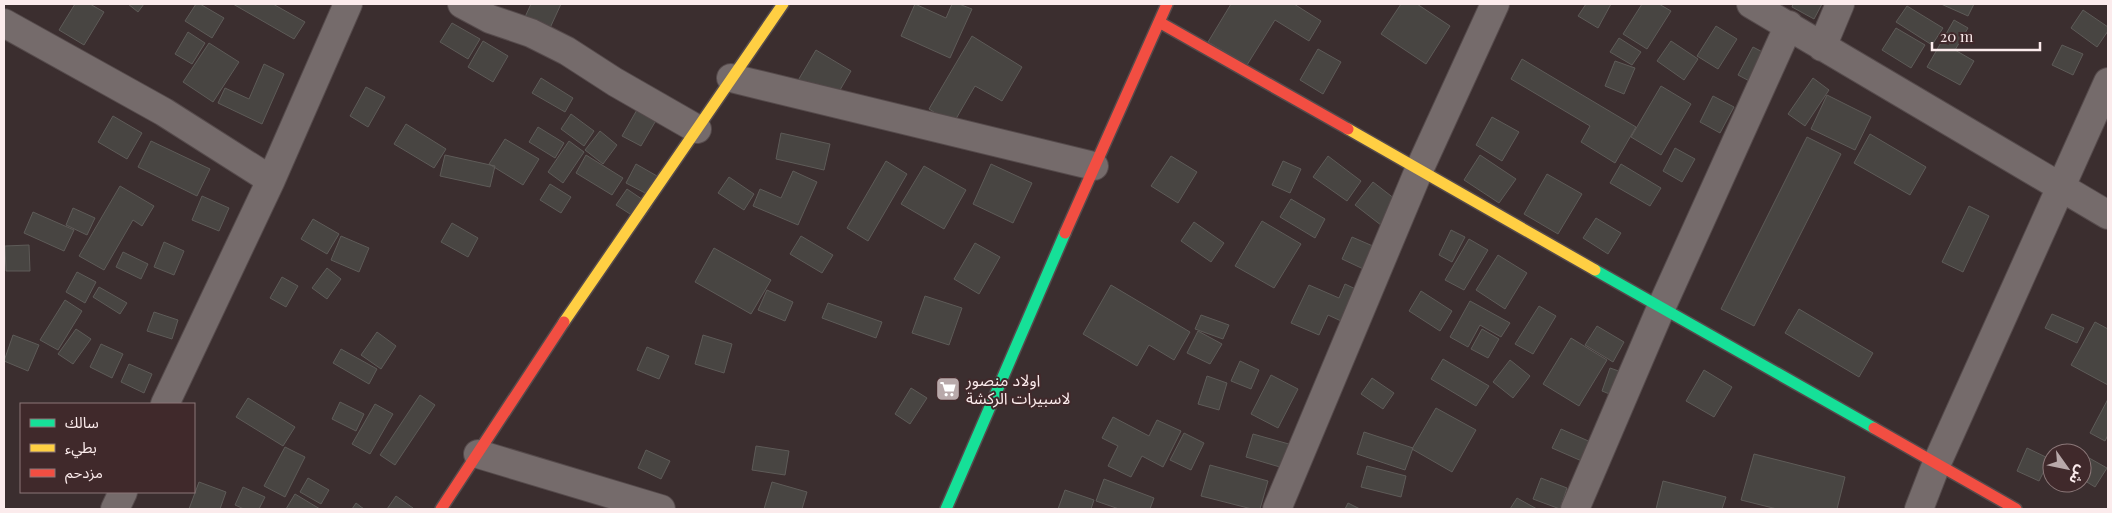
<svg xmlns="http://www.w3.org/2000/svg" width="2112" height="513" viewBox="0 0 2112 513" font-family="'Playfair Display','Noto Sans Arabic',serif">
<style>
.building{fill:#484542;stroke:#5e5b58}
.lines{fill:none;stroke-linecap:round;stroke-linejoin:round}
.street-casing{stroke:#554a4b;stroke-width:30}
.fast-casing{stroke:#554a4b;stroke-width:14}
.slow-casing{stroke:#554a4b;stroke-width:14}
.jam-casing{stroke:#554a4b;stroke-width:14}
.street{stroke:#756b6b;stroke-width:28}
.fast{stroke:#16e098;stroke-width:11}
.slow{stroke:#ffcf43;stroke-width:11}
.jam{stroke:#f24e42;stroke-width:11}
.labels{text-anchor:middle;stroke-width:4;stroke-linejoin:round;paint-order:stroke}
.poi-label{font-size:16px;fill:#fbebec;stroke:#40292b;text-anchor:start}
</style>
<rect width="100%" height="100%" fill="#3b2e2f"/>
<!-- building -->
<path class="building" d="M75 4H90L104 12 84 45 59 30Z
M128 4H144L138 12Z
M196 4H200L224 18 212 38 185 21Z
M233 4H273L305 22 294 39Z
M531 4H561L550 28 525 17Z
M915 4 946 18 952 4H959L972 9 950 58 901 36Z
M1231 4H1294L1321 21 1309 41 1275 20 1247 65 1208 42Z
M1401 4H1417L1450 26 1426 64 1381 34Z
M1586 4H1611L1598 28 1578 16Z
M1642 4H1659L1671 11 1647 49 1623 34Z
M1793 4H1822L1814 19 1792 7Z
M1941 4H1974L1968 16Z
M1907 6 1943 28 1932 45 1896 22Z
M2083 10 2108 27V31L2097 47 2071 28Z
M1954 20 1968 28 1955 50 1974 61 1960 85 1927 67Z
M452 23 480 39 468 59 440 42Z
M1716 26 1737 39 1718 69 1697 56Z
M1896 28 1925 45 1911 68 1882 50Z
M188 32 205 43 192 64 175 54Z
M972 36 1022 67 1002 101 975 86 953 124 929 109Z
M1619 38 1641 52 1632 65 1610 52Z
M483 41 508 56 493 82 468 67Z
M1671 41 1698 59 1684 80 1657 61Z
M209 43 239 62 213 102 183 82Z
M2062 45 2083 54 2073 75 2052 65Z
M1753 47 1772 57 1757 85 1738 75Z
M1318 49 1341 62 1323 94 1300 80Z
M816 50 851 71 829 109 793 89Z
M1522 59 1636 127 1615 163 1581 142 1590 126 1511 79Z
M1615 61 1635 68 1624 94 1605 86Z
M264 64 284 74 262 124 218 103 225 88 249 99Z
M541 78 573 98 565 112 532 93Z
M1813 78 1829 90 1805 126 1788 114Z
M1661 86 1691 104 1661 155 1631 137Z
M366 87 385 97 368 127 350 116Z
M646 94 665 105 641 146 622 136Z
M1827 95 1871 117 1855 150 1811 129Z
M1713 96 1734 107 1720 133 1700 122Z
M571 114 594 131 584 146 561 129Z
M113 116 142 133 127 159 98 142Z
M1492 117 1519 132 1502 161 1476 145Z
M406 124 446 149 434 168 394 144Z
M538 127 564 143 555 158 529 142Z
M600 131 617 145 603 164 585 150Z
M781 133 830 144 824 170 776 159Z
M1870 134 1926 167 1910 195 1854 163Z
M1807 137 1841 154 1754 326 1721 309Z
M505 139 539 159 523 185 489 164Z
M151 141 210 169 197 196 138 167Z
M569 141 584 152 563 183 548 172Z
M1675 148 1695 159 1682 182 1663 171Z
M445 155 495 166 490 187 440 176Z
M586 155 623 178 612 195 576 173Z
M1480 155 1516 179 1499 203 1464 180Z
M1171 156 1197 172 1178 203 1151 186Z
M1328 156 1361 181 1347 201 1313 177Z
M886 161 907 174 868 241 847 228Z
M1283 161 1301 169 1290 193 1272 185Z
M636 164 657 176 647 194 626 183Z
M991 164 1032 183 1013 223 973 204Z
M1621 164 1661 188 1650 206 1610 183Z
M924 166 966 190 944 229 901 204Z
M793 171 817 182 798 225 753 206 760 189 781 198Z
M1547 174 1582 194 1558 234 1524 214Z
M729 177 754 194 744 210 718 193Z
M1373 182 1404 206 1386 229 1355 205Z
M550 184 571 197 561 213 540 200Z
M120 186 154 206 142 226 133 220 104 270 79 256Z
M627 189 652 206 641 221 616 205Z
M202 196 229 208 219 231 192 220Z
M1291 199 1325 219 1315 238 1280 217Z
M1969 206 1989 216 1963 272 1942 262Z
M73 208 95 218 87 235 66 225Z
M33 212 74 230 64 251 24 233Z
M1596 218 1621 233 1608 254 1583 238Z
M313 219 339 234 327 254 301 239Z
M1262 221 1301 244 1274 288 1235 266Z
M1194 222 1224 243 1211 262 1181 241Z
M452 223 478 238 468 257 441 242Z
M1451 230 1465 237 1452 262 1439 255Z
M341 236 369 248 359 272 331 260Z
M801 236 833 255 822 273 790 254Z
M1352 237 1382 250 1372 273 1342 259Z
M1469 239 1488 250 1464 290 1445 280Z
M164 242 184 251 174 275 154 267Z
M975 243 1000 257 979 294 954 279Z
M29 245 30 271H6L5 246Z
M714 248 771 280 751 314 695 282Z
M123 252 148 264 141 279 116 267Z
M1498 255 1527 273 1505 309 1476 290Z
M327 268 341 279 327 299 312 288Z
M77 272 96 282 85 303 66 292Z
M282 277 298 286 286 307 270 298Z
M1345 284 1366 294 1352 326 1328 315 1319 335 1291 323 1309 285 1339 298Z
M1111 285 1190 332 1174 360 1149 345 1137 366 1083 334Z
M99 287 127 303 120 314 93 297Z
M767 290 793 302 785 321 758 310Z
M1421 291 1452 311 1440 331 1409 311Z
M925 296 962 308 949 345 912 333Z
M65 300 82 311 58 350 40 340Z
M1470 301 1510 323 1501 337 1480 325 1468 347 1450 337Z
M828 303 882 322 876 338 822 318Z
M1539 306 1556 316 1533 354 1515 344Z
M1799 309 1873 353 1859 377 1785 333Z
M154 312 178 320 172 339 147 331Z
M2052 314 2084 328 2077 343 2045 328Z
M1201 315 1229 325 1223 339 1195 329Z
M2095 322 2108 329V385L2071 365Z
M1597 326 1624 342 1613 362 1585 345Z
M76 329 91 339 73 364 58 354Z
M1482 329 1499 339 1488 358 1471 349Z
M1198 331 1222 344 1210 364 1187 353Z
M377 332 396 346 381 369 361 355Z
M13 335 39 345 28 371 4 361Z
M703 335 732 344 724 373 695 364Z
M1571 338 1607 360 1579 406 1543 384Z
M101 344 123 354 112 378 90 367Z
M647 347 669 356 659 379 637 370Z
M341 349 377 369 369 384 333 363Z
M1443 359 1489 386 1476 406 1431 379Z
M1510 360 1530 376 1513 398 1493 382Z
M1240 361 1259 370 1251 389 1231 381Z
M129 364 152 374 144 393 121 382Z
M1610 368 1636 377 1627 401 1602 391Z
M1704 370 1732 387 1714 417 1686 401Z
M1271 375 1298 389 1278 428 1251 414Z
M1207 376 1227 383 1219 410 1198 404Z
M1372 378 1394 393 1383 409 1361 394Z
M911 388 927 398 910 424 895 414Z
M420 395 435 405 395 465 380 455Z
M248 398 295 427 283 446 236 417Z
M2108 399V435L2105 441 2090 433Z
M340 402 364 414 356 431 332 419Z
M375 404 393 414 370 454 352 444Z
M1436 408 1476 430 1452 472 1412 449Z
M1113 417 1149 436 1157 420 1181 431 1163 467 1142 456 1131 477 1108 466 1118 446 1102 438Z
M1561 429 1593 443 1584 462 1552 448Z
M1364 432 1413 448 1405 470 1357 454Z
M1184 433 1204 443 1191 470 1170 460Z
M1253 434 1296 446 1290 470 1246 457Z
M2066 444 2081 453H2060Z
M756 446 789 451 785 475 752 470Z
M285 447 305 457 285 497 264 486Z
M2027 448 2050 459 2039 481 2017 471Z
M646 450 670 461 661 479 638 468Z
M1754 454 1845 477 1837 509H1777L1741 500Z
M2082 454 2107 468 2095 487 2082 479Z
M1210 465 1268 481 1260 509H1252L1201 496Z
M1367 466 1406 476 1401 497 1361 487Z
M308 478 329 490 321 504 300 492Z
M1541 478 1567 488 1560 509 1533 499Z
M1104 479 1154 498 1150 509H1119L1096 501Z
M1663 481 1726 497 1722 509H1656Z
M199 482 226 492 220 509H189Z
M772 482 807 492 802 509H764Z
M243 487 265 497 259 509H244L235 505Z
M1065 490 1094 500 1091 509H1058Z
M295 494 320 509H286Z
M396 496 413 508 411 509H387Z
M1517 498 1537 509H1510Z
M356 503 364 509H352Z
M1348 503 1360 509H1345Z"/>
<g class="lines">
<defs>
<path id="street" d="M462 4 490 19 531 33 567 51 615 82 697 129
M1751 4 2108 215
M4 23 164 112 271 180
M1822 47 1840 4
M731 78 1094 166
M165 404 271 180 348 4
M478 454 661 509
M115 509 123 492
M1277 509 1419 170 1495 4
M1575 509 1661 308 1789 25
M1919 509 1936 465 2108 82"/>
<path id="fast" d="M1595 270 1874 428
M946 509 1065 233"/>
<path id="slow" d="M1348 129 1595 270
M564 322 783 4"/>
<path id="jam" d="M1159 22 1348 129
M1065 233 1167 4
M1874 428 2016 509
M441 509 564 322"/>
</defs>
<!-- street casing -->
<use href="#street" class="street-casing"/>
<!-- fast casing -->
<use href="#fast" class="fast-casing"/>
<!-- slow casing -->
<use href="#slow" class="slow-casing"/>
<!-- jam casing -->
<use href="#jam" class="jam-casing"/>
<!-- street -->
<use href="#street" class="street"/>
<!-- fast -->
<use href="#fast" class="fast"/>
<!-- slow -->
<use href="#slow" class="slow"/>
<!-- jam -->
<use href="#jam" class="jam"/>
</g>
<!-- icons -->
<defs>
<symbol id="supermarket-square" viewBox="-11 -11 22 22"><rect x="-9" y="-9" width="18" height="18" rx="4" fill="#b8a9aa" stroke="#40292b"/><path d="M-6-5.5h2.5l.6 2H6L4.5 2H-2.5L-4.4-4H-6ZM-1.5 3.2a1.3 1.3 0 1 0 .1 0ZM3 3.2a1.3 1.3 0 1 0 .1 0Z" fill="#fff"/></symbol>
</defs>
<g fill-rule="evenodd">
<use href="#supermarket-square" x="934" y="375" width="28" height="28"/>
</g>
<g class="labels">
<!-- poi labels -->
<g class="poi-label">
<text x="966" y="386">اولاد منصور<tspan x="966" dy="18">لاسبيرات الركشة</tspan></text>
</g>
</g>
<!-- border -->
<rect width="2112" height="513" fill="none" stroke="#fbebec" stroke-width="10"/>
<!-- legend -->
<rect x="20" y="403" width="175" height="90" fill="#40292b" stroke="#8b7778"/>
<rect x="30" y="419" width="25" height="8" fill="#16e098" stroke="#8b7778"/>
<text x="65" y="428" font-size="15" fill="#fbebec">سالك</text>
<rect x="30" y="444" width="25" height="8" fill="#ffcf43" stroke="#8b7778"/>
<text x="65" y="453" font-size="15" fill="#fbebec">بطيء</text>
<rect x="30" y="469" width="25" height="8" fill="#f24e42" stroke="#8b7778"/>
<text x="65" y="478" font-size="15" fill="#fbebec">مزدحم</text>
<!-- north arrow -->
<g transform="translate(2067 468) rotate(123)"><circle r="24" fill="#40292b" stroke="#8b7778"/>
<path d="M0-4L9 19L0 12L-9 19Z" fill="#b8a9aa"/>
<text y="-8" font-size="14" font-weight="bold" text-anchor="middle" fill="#fbebec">ش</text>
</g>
<!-- scale -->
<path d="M1932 42v8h108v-8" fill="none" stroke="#fbebec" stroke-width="2.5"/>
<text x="1940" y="42" font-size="15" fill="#fbebec" stroke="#40292b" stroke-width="4" paint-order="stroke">20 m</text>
</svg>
